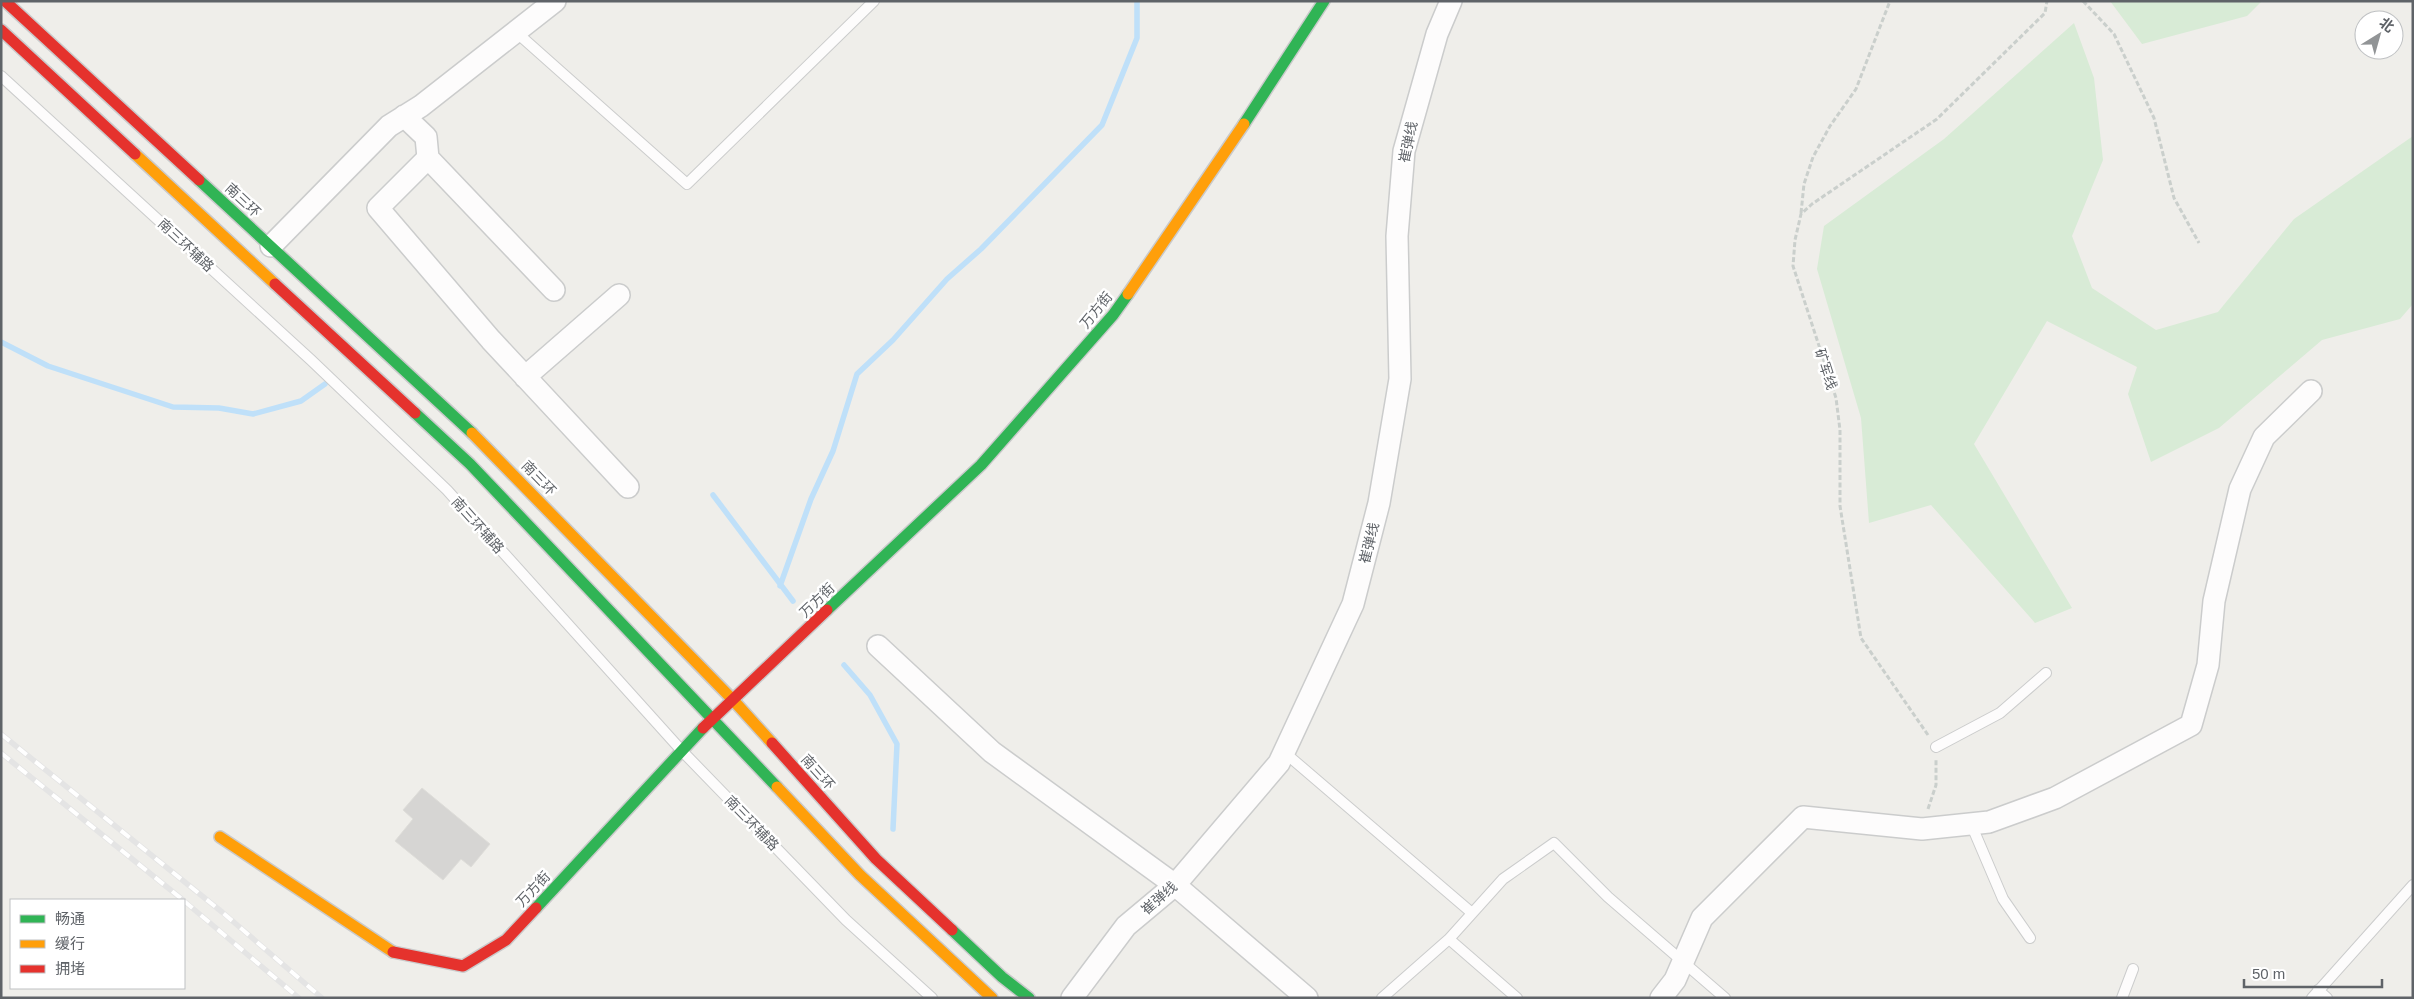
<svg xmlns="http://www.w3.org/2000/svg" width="2414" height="999" viewBox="0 0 2414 999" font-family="Arial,'Noto Sans SC',sans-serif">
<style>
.green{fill:#d8ebd6}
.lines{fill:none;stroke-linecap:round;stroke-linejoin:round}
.stream{stroke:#bfe0f9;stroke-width:5.5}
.building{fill:#d6d5d3;stroke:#deddd9}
.lane-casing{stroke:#cbcccc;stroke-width:12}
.street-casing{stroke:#cbcccc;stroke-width:24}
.fast-casing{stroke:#cacacb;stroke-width:14}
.slow-casing{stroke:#cacacb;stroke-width:14}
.jam-casing{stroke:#cacacb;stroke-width:14}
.path{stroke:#cacfcc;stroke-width:3;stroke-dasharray:5 2.5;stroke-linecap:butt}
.lane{stroke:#fdfcfc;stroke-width:10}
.street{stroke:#fdfcfc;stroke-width:21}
.fast{stroke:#30b455;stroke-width:11}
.slow{stroke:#ff9f0a;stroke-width:11}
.jam{stroke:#e5322d;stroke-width:11}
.rail-casing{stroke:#e4e4e4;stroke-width:5.5}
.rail{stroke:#fff;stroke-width:4;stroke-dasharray:11;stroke-linecap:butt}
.labels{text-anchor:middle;stroke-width:5;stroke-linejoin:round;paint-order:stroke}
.street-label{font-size:14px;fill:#5f6368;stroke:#fff}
</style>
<rect width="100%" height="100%" fill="#efeeea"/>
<!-- green -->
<path class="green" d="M2110 1H2262L2247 16 2142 44Z
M2074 23 2094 78 2103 160 2072 236 2092 288 2156 330 2218 312 2294 219 2413 136V304L2400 319 2322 340 2219 428 2151 462 2128 394 2137 367 2047 321 1974 444 2072 608 2035 623 1931 505 1869 523 1861 418 1817 269 1824 226 1944 139Z"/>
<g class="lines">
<!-- stream -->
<path class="stream" d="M1 342 48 366 173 407 219 408 253 414 301 401 325 384
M713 495 793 601
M780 586 811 499 833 451 857 374 893 340 947 279 981 249 1102 125 1137 38V1
M844 665 870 695 897 744 893 829"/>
</g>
<!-- building -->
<path class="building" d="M422 788 490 844 471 867 461 859 443 880 395 841 413 819 403 810Z"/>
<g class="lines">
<defs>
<path id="lane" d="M516 32 687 184 874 1
M1 76 311 360 447 490 682 751 846 920 932 998
M1936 747 2000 713 2046 673
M1284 752 1472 913
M1971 824 2003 899 2030 938
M1449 939 1503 879 1554 843 1608 897 1725 998
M2318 990 2327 998
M1382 998 1449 939 1517 998
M2122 998 2133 969
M2312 998 2413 885"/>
<path id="street" d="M404 116 426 137 428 158 378 208 491 340 628 487
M428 158 554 290
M271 246 389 126 421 106 555 1
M525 377 619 295
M878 646 992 752 1175 885 1307 998
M1072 998 1126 926 1175 885 1279 763 1353 604 1379 503 1400 379 1397 236 1404 151 1437 34 1451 1
M1661 998 1675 980 1702 918 1803 817 1922 829 1989 822 2055 798 2191 725 2208 665 2214 601 2240 489 2264 437 2311 391"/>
<path id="fast" d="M1244 124 1324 1
M199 180 472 433
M415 413 470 464 777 787
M827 610 981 465 1113 315 1128 294
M536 908 703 728
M952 930 1002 977 1029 998"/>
<path id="slow" d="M135 154 275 284
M1128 294 1244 124
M472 433 734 701 772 743
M777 787 860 875 992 998
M220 837 393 952"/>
<path id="jam" d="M5 1 199 180
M1 30 135 154
M275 284 415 413
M703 728 827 610
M772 743 876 859 952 930
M393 952 463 966 506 940 536 908"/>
</defs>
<!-- lane casing -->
<use href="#lane" class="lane-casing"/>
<!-- street casing -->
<use href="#street" class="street-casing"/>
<!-- fast casing -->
<use href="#fast" class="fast-casing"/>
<!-- slow casing -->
<use href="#slow" class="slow-casing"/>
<!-- jam casing -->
<use href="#jam" class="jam-casing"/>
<!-- path -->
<path class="path" d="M2083 1 2114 34 2154 118 2174 198 2199 243
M1801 213 1804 184 1813 157 1830 126 1856 89 1890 1
M1928 735 1861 638 1840 506V430L1836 398 1793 266 1795 240 1801 214 1812 204 1937 119 2045 13 2047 1
M1928 809 1936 785V759"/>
<!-- lane -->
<use href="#lane" class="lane"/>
<!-- street -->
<use href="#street" class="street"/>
<!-- fast -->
<use href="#fast" class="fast"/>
<!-- slow -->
<use href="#slow" class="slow"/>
<!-- jam -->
<use href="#jam" class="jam"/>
<defs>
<path id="rail" d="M1 734 222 912 322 998
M1 753 183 900
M184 901 299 998"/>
</defs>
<!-- rail casing -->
<use href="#rail" class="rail-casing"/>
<!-- rail -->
<use href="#rail" class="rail"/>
</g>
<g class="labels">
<!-- street labels -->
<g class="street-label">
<text transform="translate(1408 142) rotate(-78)" y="5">崔弹线</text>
<text transform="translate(243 200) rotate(43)" y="5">南三环</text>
<text transform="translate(186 245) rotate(43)" y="5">南三环辅路</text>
<text transform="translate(1096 310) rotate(-51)" y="5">万方街</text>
<text transform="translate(1826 369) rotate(72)" y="5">矿军线</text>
<text transform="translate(539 478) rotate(46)" y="5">南三环</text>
<text transform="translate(478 525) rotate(48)" y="5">南三环辅路</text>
<text transform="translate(1369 543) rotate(-76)" y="5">崔弹线</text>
<text transform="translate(817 600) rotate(-44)" y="5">万方街</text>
<text transform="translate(818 772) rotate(48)" y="5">南三环</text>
<text transform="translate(752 823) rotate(46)" y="5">南三环辅路</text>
<text transform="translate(533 889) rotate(-47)" y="5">万方街</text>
<text transform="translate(1159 898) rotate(-41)" y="5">崔弹线</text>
</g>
</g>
<!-- border -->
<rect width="2414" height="999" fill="none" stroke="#5f6368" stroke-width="5"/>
<!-- legend -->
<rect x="10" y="899" width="175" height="90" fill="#ffffff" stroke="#bfc1c3"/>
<rect x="20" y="915" width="25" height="8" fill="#30b455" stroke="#bfc1c3"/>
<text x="55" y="924" font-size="15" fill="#5f6368">畅通</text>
<rect x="20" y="940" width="25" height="8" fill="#ff9f0a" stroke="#bfc1c3"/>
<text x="55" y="949" font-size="15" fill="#5f6368">缓行</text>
<rect x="20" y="965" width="25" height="8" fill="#e5322d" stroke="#bfc1c3"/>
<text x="55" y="974" font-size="15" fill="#5f6368">拥堵</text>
<!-- north arrow -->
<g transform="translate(2379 35) rotate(37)"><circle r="24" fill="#ffffff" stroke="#bfc1c3"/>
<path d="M0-4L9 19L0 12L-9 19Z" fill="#919496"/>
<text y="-8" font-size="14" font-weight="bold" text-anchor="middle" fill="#5f6368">北</text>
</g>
<!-- scale -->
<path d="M2244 979v8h138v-8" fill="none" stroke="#5f6368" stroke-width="2.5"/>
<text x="2252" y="979" font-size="15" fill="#5f6368" stroke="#ffffff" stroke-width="4" paint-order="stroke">50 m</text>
</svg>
